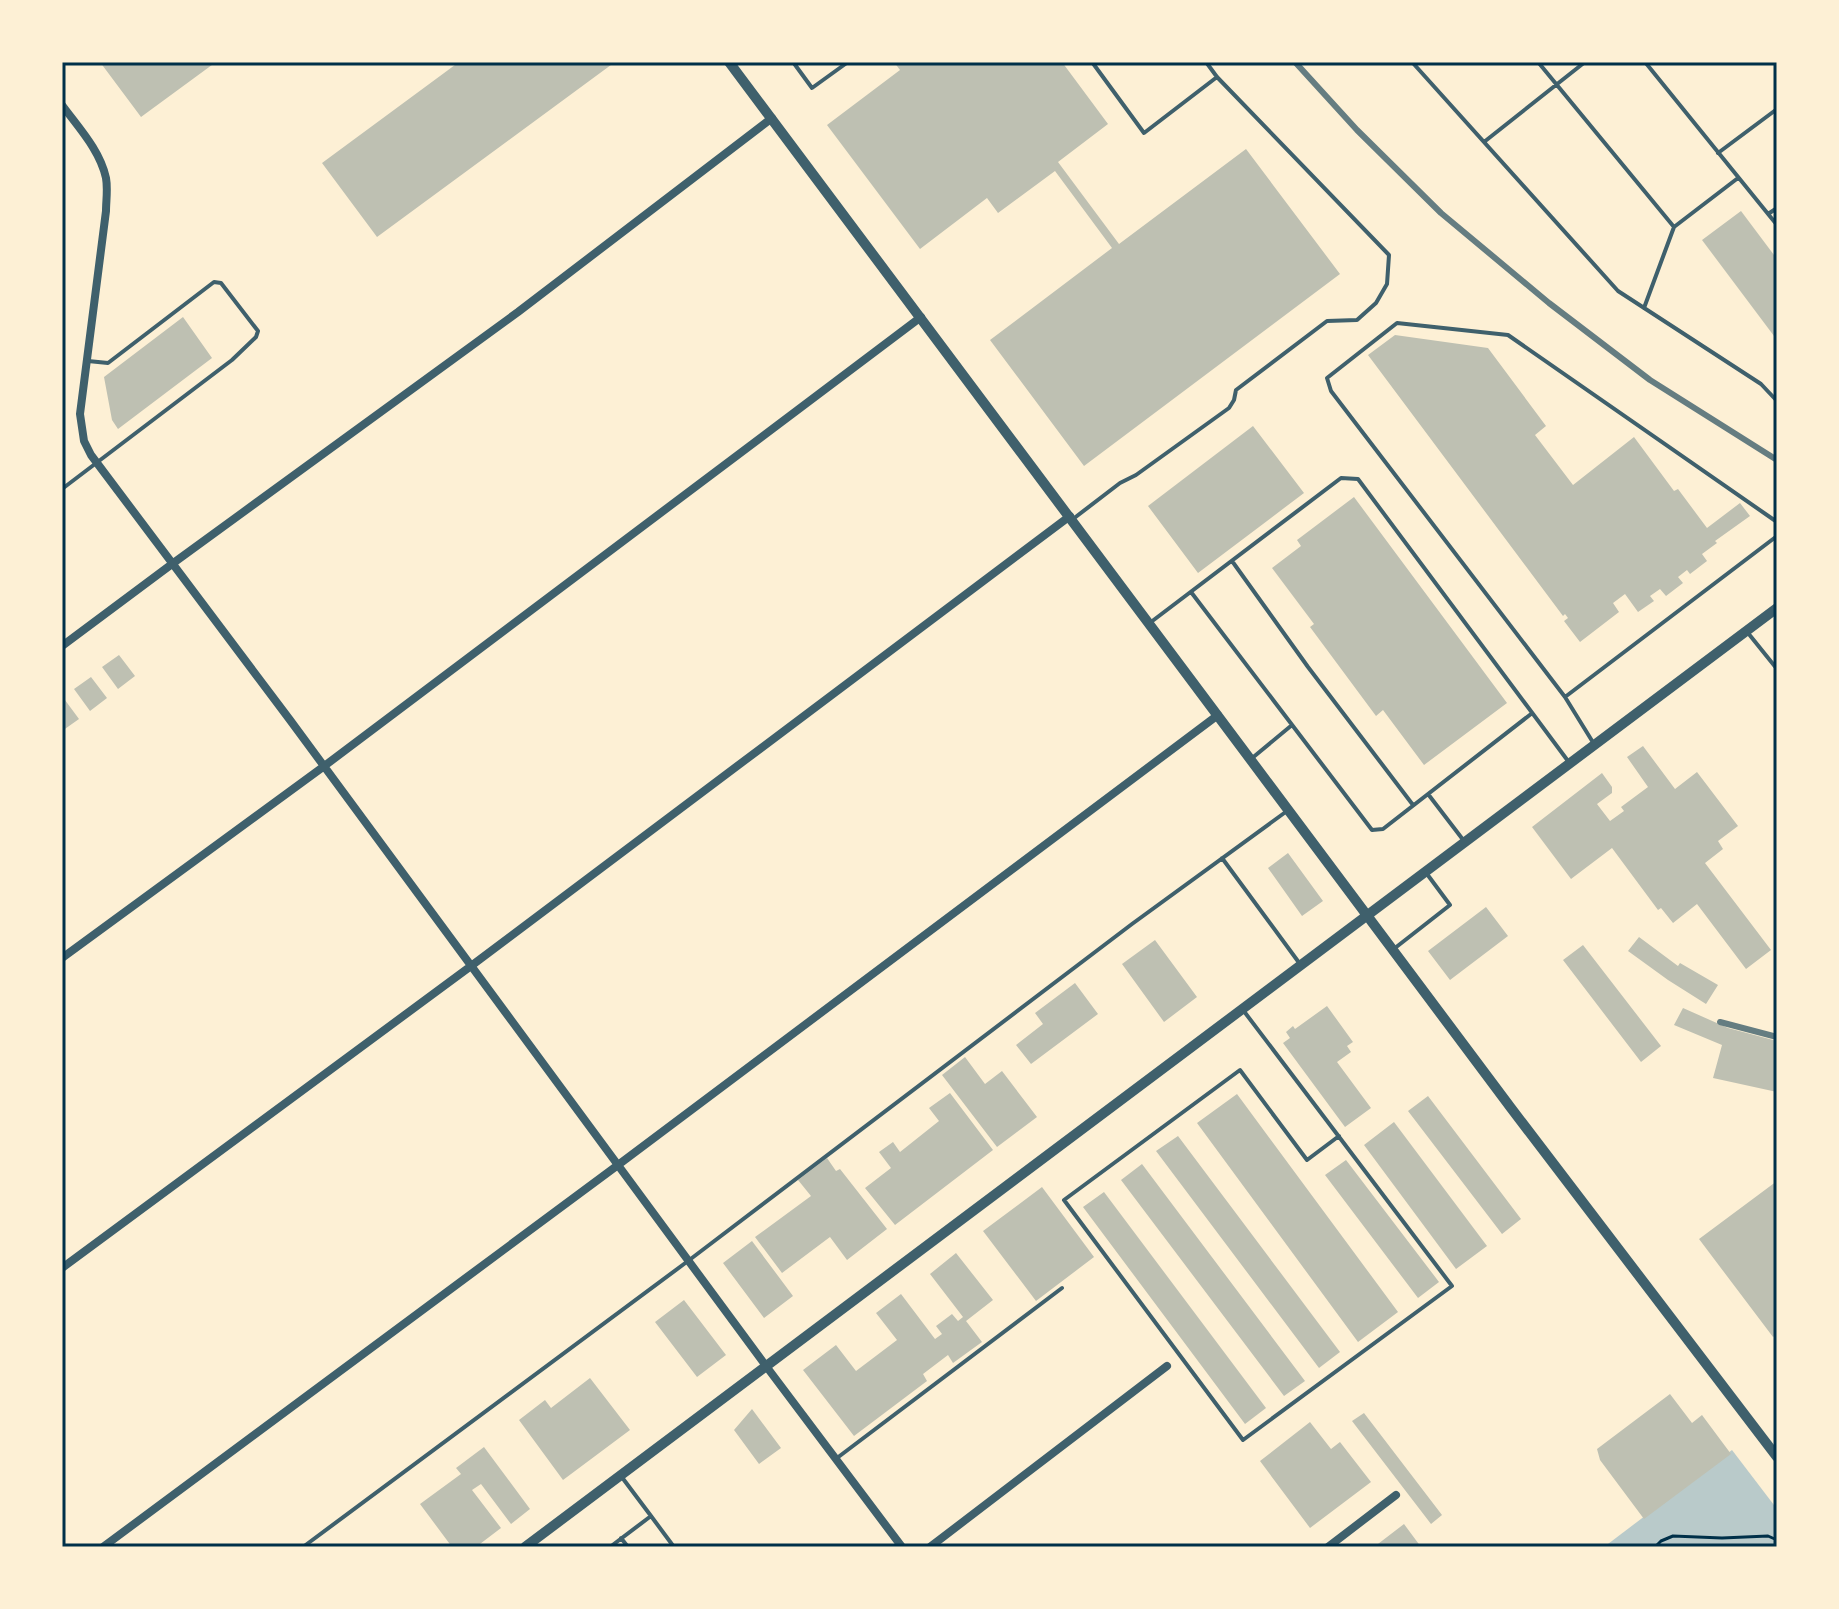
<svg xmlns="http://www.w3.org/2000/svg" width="1839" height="1609" viewBox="0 0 1839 1609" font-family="Bitter,serif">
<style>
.green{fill:#b9caca}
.building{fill:#bec0b2}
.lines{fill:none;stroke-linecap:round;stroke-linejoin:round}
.path{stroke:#003049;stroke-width:3}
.service{stroke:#3f606c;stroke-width:4}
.minor{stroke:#3f606c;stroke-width:8}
.tertiary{stroke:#3f606c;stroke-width:10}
.rail{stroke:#657d81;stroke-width:6}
.neatline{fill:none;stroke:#003049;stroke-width:3}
</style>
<rect width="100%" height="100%" fill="#fdf0d5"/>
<!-- green -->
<path class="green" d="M1732 1450 1777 1509V1547H1604Z"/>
<!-- building -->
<path class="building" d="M100 62H216L141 117Z
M459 62H615L377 237 322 163Z
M894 62H1062L1108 124 1058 162 1119 244 1246 149 1340 274 1084 466 990 340 1112 248 1055 171 998 213 987 198 920 249 827 125 900 70Z
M1741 211 1777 259V340L1702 240Z
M183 317 212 358 118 429 112 420 104 377Z
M1395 335 1488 348 1546 426 1535 435 1573 485 1634 437 1674 491 1678 489 1707 528 1740 503 1750 516 1715 541 1717 543 1702 554 1707 561 1690 574 1687 570 1678 577 1683 583 1666 596 1660 589 1650 596 1654 601 1638 612 1625 594 1613 603 1619 612 1580 642 1564 621 1568 618 1565 614 1563 616 1368 355Z
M1253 426 1304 493 1198 573 1148 506Z
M1354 497 1507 703 1424 765 1383 710 1376 716 1310 627 1314 624 1272 568 1301 546 1297 540Z
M119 655 135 676 118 689 102 667Z
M91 677 107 698 90 711 74 689Z
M62 696 79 719 62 731Z
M1643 746 1675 789 1697 772 1738 826 1718 841 1723 849 1705 863 1771 950 1746 969 1697 904 1673 923 1661 908 1658 910 1612 848 1571 879 1532 827 1602 773 1612 787V793L1597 804 1610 821 1624 811 1621 807 1648 787 1627 757Z
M1288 853 1323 901 1302 916 1268 868Z
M1486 907 1508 936 1450 980 1428 951Z
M1639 937 1678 966 1680 963 1718 985 1706 1004 1668 980 1628 951Z
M1155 940 1197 997 1164 1022 1122 964Z
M1583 945 1661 1046 1641 1062 1563 960Z
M1075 983 1098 1014 1031 1064 1016 1045 1043 1024 1035 1013Z
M1327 1006 1353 1042 1347 1046 1351 1052 1337 1062 1371 1108 1345 1127 1283 1043 1290 1038 1286 1032 1293 1026 1295 1029Z
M1683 1008 1728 1028 1777 1041V1092L1713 1078 1722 1045 1674 1025Z
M965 1057 985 1084 1002 1071 1037 1117 997 1147 942 1075Z
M950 1093 993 1150 895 1225 865 1188 891 1168 879 1152 893 1142 900 1152 939 1121 929 1108Z
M1237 1094 1398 1312 1358 1342 1197 1123Z
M1428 1096 1521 1219 1502 1234 1408 1111Z
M1394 1122 1487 1246 1456 1269 1364 1145Z
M1178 1136 1340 1352 1319 1368 1156 1151Z
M827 1158 836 1171 840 1169 887 1229 847 1260 830 1237 782 1273 755 1237 811 1196 798 1180Z
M1346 1160 1439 1282 1418 1298 1325 1175Z
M1142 1164 1305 1381 1284 1396 1121 1180Z
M1777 1181V1334L1773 1337 1699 1239Z
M1042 1187 1094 1257 1036 1301 983 1231Z
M1104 1192 1266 1408 1245 1424 1083 1207Z
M752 1241 793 1296 764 1318 723 1263Z
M956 1253 993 1300 966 1321 982 1342 953 1363 948 1355 923 1374 927 1381 854 1436 803 1370 836 1345 856 1371 897 1340 876 1313 901 1294 935 1339 942 1334 936 1326 952 1314 958 1321 963 1317 930 1274Z
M684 1300 726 1355 697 1377 655 1322Z
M590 1378 630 1430 563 1480 519 1420 545 1400 551 1408Z
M1670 1394 1692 1423 1702 1415 1731 1454 1644 1519 1600 1460 1597 1449Z
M752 1409 781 1448 759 1464 734 1430Z
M1364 1413 1442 1515 1431 1524 1352 1421Z
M1310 1422 1331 1449 1340 1442 1371 1482 1310 1528 1260 1461Z
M484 1447 530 1509 511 1524 481 1484 472 1490 501 1528 476 1547H452L420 1504 461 1474 456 1468Z
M1404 1524 1421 1547H1374Z"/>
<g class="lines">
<!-- path -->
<path class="path" d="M1655 1547 1661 1541 1673 1536 1722 1538 1768 1536 1777 1540"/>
<!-- service -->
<path class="service" d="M793 62 812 88 848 62
M1092 62 1144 133 1217 77
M1412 62 1618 291 1761 384 1777 401
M1538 62 1674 227 1644 308
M1645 62 1777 225
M1484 142 1585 62
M1718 153 1777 109
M1768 214 1777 208
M1674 227 1738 178
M62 489 232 360 256 337 258 331 221 283 214 282 108 363 88 361
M1073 519 1120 483 1136 475 1229 408 1234 400 1236 390 1327 321 1357 320 1376 303 1387 284 1389 255 1217 77 1206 62
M1232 561 1308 667 1413 805
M1191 592 1372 830 1383 829 1531 714
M1151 622 1341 478 1358 479 1568 761
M1748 633 1777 669
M1565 697 1777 536
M1594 744 1565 697 1331 391 1327 378 1397 323 1508 335 1777 522
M1251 759 1292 725
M1428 794 1464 841
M1222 858 1300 964
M1395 948 1450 905 1427 874
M1243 1010 1452 1286 1243 1440 1064 1200 1240 1070 1307 1160 1339 1136
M837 1458 1062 1288
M651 1516 674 1547
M621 1538 628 1547
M303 1547 688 1261 1132 924 1287 811
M610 1547 651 1516 621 1476"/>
<!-- minor -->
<path class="minor" d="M62 105C78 127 100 150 106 178 108 189 106 201 106 211L80 414 84 441 91 455 290 720 766 1366 902 1547
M62 646 172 564 518 312 772 118
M62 958 323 767 921 317
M62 1268 471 966 1070 516
M103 1547 618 1165 1218 715
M930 1547 1167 1366
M1328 1547 1396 1495"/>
<!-- tertiary -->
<path class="tertiary" d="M729 62 1511 1108 1777 1457
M525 1547 1777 608"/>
<!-- rail -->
<path class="rail" d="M1295 62 1357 130 1441 213 1549 303 1650 380 1777 460
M1720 1022 1777 1037"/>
</g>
<!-- border -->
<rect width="1839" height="1609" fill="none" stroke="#fdf0d5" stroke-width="128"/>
<rect x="64" y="64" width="1711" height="1481" class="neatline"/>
</svg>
